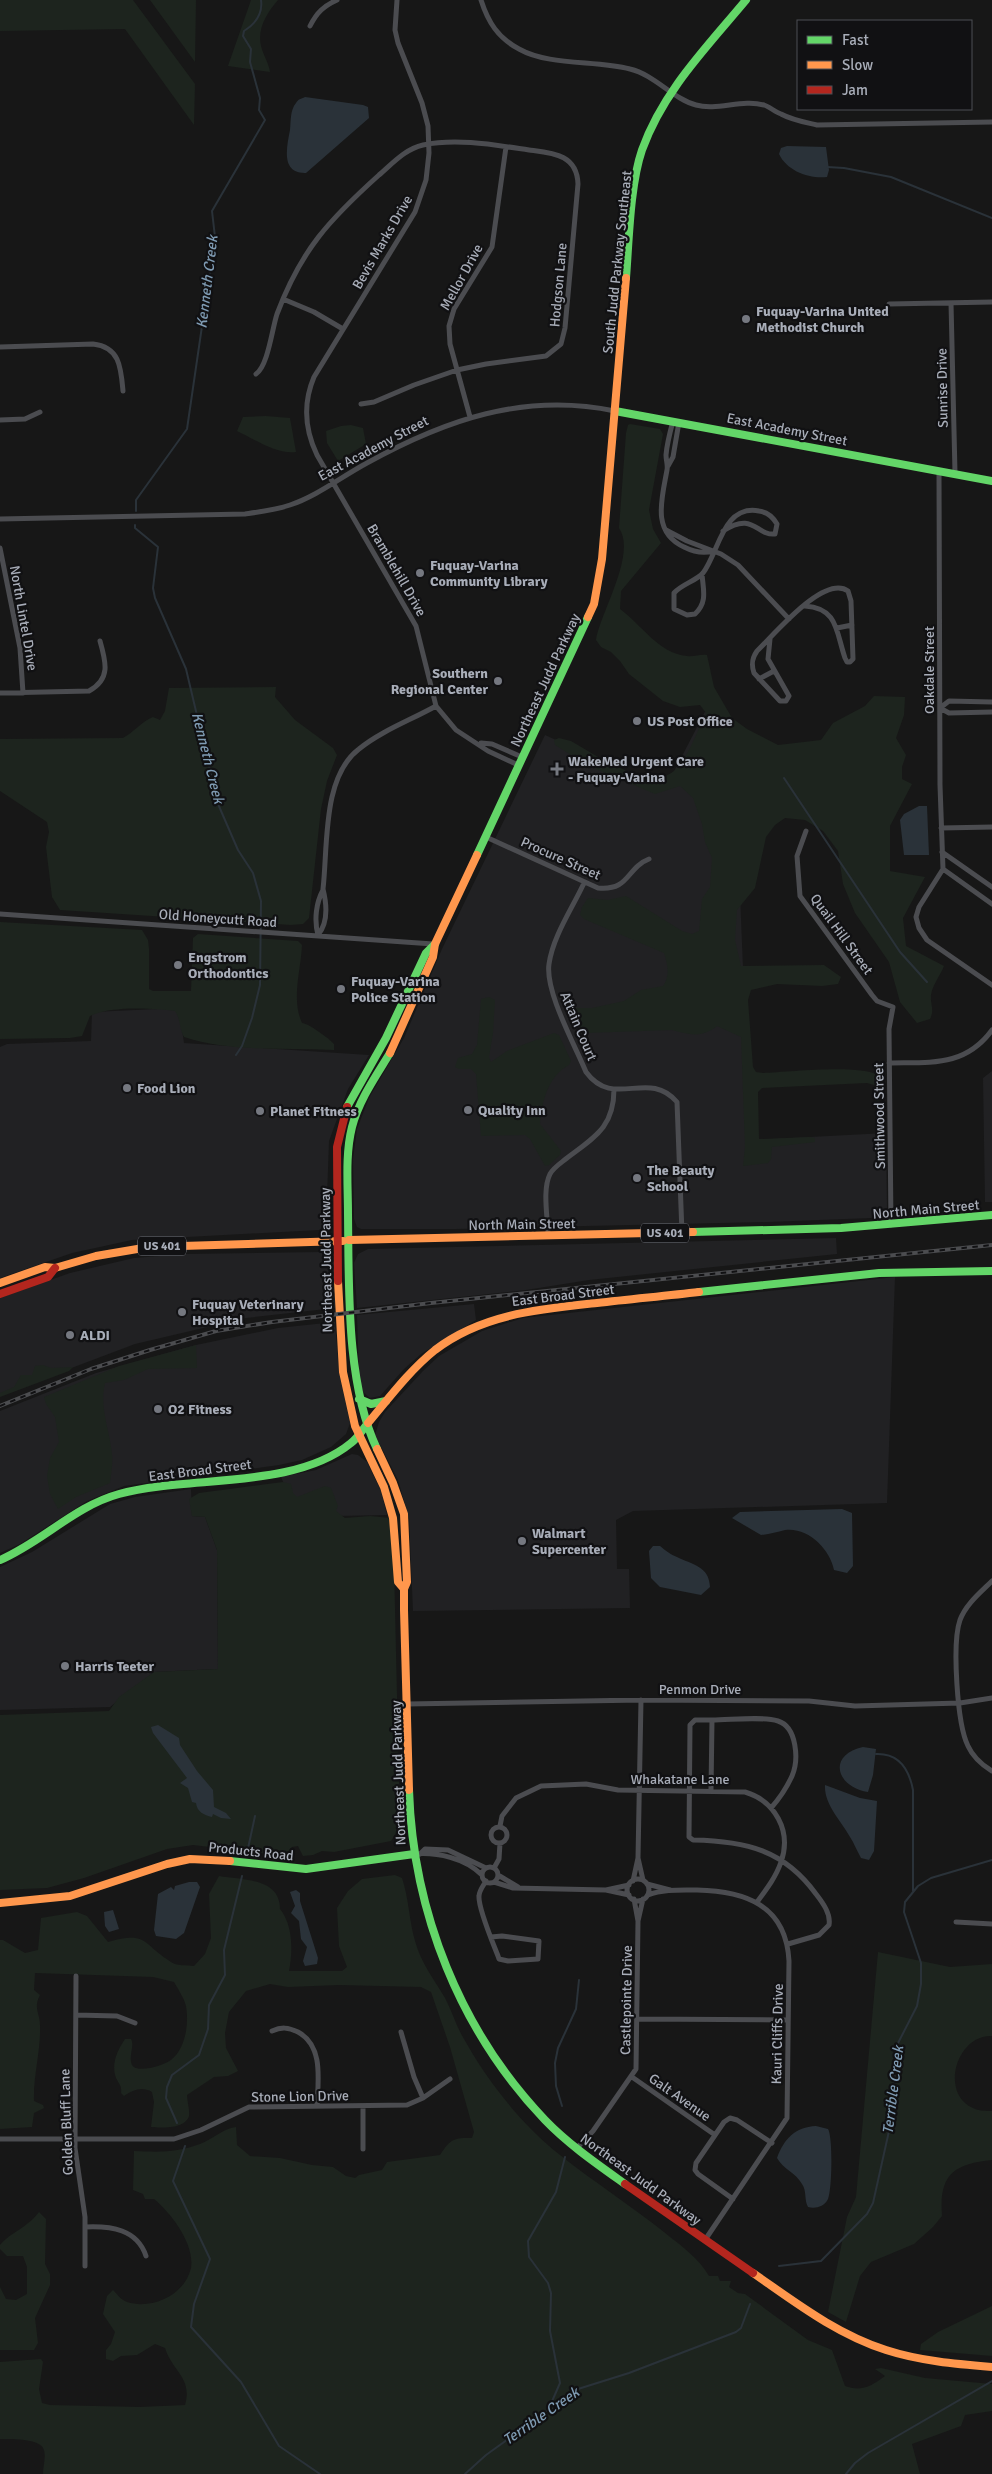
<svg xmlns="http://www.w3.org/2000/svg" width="992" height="2474" viewBox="0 0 992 2474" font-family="Signika,sans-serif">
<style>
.built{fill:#212123}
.green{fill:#1d241e}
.water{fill:#2a3239}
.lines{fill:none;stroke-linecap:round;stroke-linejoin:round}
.stream{stroke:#2a3239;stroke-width:2}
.street{stroke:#4b4c50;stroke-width:5}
.fast{stroke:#63d668;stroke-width:8}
.slow{stroke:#ff974d;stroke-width:8}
.jam{stroke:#b3261e;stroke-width:8}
.rail-casing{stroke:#4b4c4f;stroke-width:4}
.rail{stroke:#111113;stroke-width:2;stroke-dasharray:5.5;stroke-linecap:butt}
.poi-dot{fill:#757880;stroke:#111113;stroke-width:2}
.labels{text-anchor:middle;stroke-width:4.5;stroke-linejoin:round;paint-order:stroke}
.shield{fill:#111113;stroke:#7b7e86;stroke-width:1}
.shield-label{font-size:12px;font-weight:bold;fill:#a8adb8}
.street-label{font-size:14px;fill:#a8adb8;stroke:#111113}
.poi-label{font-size:14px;font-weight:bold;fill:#a8adb8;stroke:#111113;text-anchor:start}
.water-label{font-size:15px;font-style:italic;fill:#7f9bb3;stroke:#111113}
</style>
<rect width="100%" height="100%" fill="#171717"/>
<!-- built -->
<path class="built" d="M709 704 733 721 750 1140 886 1133 887 1208 884 1214 871 1218 768 1222 456 1229H361L357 1227 354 1219 353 1159 357 1129 362 1116 369 1098 404 1038 442 949 545 735 665 789Z
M179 1008 184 1043 369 1055 348 1089 329 1141 326 1225 319 1230 132 1240 72 1253 0 1278V1047L7 1044 91 1041 92 1012Z
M992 1071V1202H985L983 1078Z
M836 1238 837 1254 589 1280 526 1290 357 1308 354 1263 358 1254 368 1249Z
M321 1252 328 1254 334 1262 335 1308 246 1318 135 1344 0 1395V1298L70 1273 134 1258 185 1254Z
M895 1277 887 1503 633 1511 616 1520 617 1569H629L630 1608 413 1611 409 1518 398 1480 375 1435 379 1422 385 1412 423 1371 439 1356 482 1331 523 1318Z
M474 1304 476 1320 421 1354 404 1369 380 1396 370 1398 363 1392 359 1377 357 1315Z
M335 1322 339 1372 350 1423 346 1434 331 1447 302 1460 279 1465 124 1486 87 1501 20 1544 0 1553V1411L96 1373 196 1345 278 1328Z
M352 1454 358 1455 367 1462 381 1491 387 1515 336 1516 291 1500 281 1477 316 1470Z
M191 1489 192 1516 205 1517 217 1550 218 1669 154 1672 110 1707 0 1710V1567L32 1552 110 1504 135 1497Z"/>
<!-- green -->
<path class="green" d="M0 0H133L195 84 194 125 125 29 0 31Z
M150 0H196L195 62Z
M251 0H278C267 13 257 28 261 46 263 55 269 63 270 72L228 66Z
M266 416 290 418 296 452C278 455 254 439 237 431L243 417Z
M630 424 660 429 663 434 649 510 653 529 661 543 621 591 620 609C642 625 658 653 687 656 694 657 700 654 707 655L714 687 732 718 747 729 778 745 821 740 833 723 865 706 874 696 905 697 904 715 896 738 906 755 902 767V779L912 784 890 826V871L925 877 903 918 906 946 944 966C941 974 932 986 931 995 930 1005 935 1009 930 1019L917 1023 900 1002 889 962 855 913 843 884 838 851 823 831 805 820 785 818 775 825 766 837 755 888 737 910 735 940 741 966 824 965 841 977 838 984 822 986 777 984 751 990 748 1000 753 1067 756 1072 763 1073C788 1072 858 1064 878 1075L879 1104 875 1107 874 1085 867 1083 762 1088 758 1092 759 1139 810 1137 815 1138V1142L772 1147 771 1159 768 1163 743 1166 745 1147 741 1037 717 1026C702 1038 690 1035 672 1030L585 1033 571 1015 574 1008H592L624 1001 641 990 663 986C670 976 668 965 664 953L584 919 580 915 582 907 588 898 608 900 626 896 682 931 692 934 699 931 702 899 710 887 712 858 705 842 702 824 693 798 680 786 655 794 589 766 555 745 554 740 559 738 571 741C594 754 649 792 674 771 688 759 698 729 706 713L700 705 680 707 663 701 629 674 620 661 611 652 601 647 596 640C600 613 637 554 619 528L626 433 628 425Z
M351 425 363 428 366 444 338 461 327 443 326 431 341 426Z
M276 687 275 697 295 720 333 748 337 755 327 781 321 809 309 918 303 924 291 925 60 910 52 897 46 847 49 832 47 822 0 791V739L123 738C134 732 141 722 153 717L160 720 165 711 169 688Z
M0 922 142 930 148 940 149 949V989L153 991H191L193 938 198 934 298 941 302 945C301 970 291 999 302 1023 308 1023 330 1039 334 1044V1050C282 1047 234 1053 184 1037 179 1028 181 1020 175 1011 151 1008 111 1006 90 1016L82 1036 70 1038 0 1039Z
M489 997 495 1000 493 1033 489 1057 491 1062 507 1051 554 1033 559 1035 571 1061 569 1065C548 1076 542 1101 540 1124L561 1151 560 1155 549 1165 545 1166 530 1139 525 1135 481 1136 476 1074 471 1069H459L455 1067 458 1058 472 1054 477 1045 481 999Z
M196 1345 197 1368 148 1369 124 1380 105 1383C99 1408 110 1430 112 1455 113 1464 111 1474 110 1483L76 1497 58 1509 50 1494 47 1476 50 1458 59 1442 55 1417 46 1404 44 1397 119 1366Z
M43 1365 51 1368 73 1367 69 1371 0 1397V1393L14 1387 21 1375H32L35 1366Z
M283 1482 291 1484 293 1493 297 1497 325 1486 331 1488 338 1506 336 1511 345 1518 370 1516 390 1518 394 1565 400 1826 391 1841 334 1852 322 1851 313 1855 303 1856 298 1846 292 1847 284 1856 193 1845 167 1849 84 1878 47 1888 0 1890V1715L109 1711 119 1697 154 1672 218 1669 217 1550 205 1517 192 1516 189 1499 199 1493Z
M395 1875 402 1878C409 1899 409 1920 415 1941 421 1963 434 1979 445 1998 452 2011 456 2026 464 2039 488 2082 522 2125 560 2155 594 2182 630 2205 664 2232 681 2246 698 2257 709 2276H718L720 2281H731L729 2287 738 2293 745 2294 808 2340 832 2350 845 2386C861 2392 872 2386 885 2376L875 2369 881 2368 925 2378 992 2384V2411L965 2415 961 2426 912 2444 920 2474H43C43 2467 46 2457 44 2450 41 2438 10 2439 0 2439V2362L41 2359 43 2362 39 2389 42 2403 50 2405 140 2407 185 2405C193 2378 172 2371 165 2348L155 2344 137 2355 121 2356 113 2361 106 2359V2350L111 2344 115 2332 103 2314 107 2296 113 2290C117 2294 121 2300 127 2302 152 2310 185 2295 191 2268 195 2244 171 2213 154 2199H145L143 2194 133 2190 134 2151C159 2152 176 2153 200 2144 213 2139 222 2129 236 2127L237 2145 250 2156 280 2158 312 2165 333 2167 346 2176 355 2178 359 2175 382 2170 387 2162 440 2155C451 2138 454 2138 472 2138L474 2132 450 2047 431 1992 421 1987 339 1985 288 1987 270 1984 246 1991 229 2012 225 2033 226 2048 238 2071 228 2076 214 2077 187 2095C187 2101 190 2110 189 2116 185 2129 162 2128 151 2127L154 2102 152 2092C142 2086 133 2090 124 2096L121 2093C122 2086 119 2084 116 2078 111 2064 117 2051 125 2039H131C135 2046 128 2056 132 2065 137 2074 165 2065 171 2060 186 2048 189 2023 186 2006 184 1998 178 1989 174 1982L153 1977 35 1973 34 1990 40 1995C33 2008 40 2013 40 2025 41 2051 33 2076 34 2101L43 2105 44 2108 34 2113 32 2127 0 2129V1940H3L25 1953 38 1950 41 1918 77 1912 87 1916 108 1942C148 1931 141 1943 171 1962 176 1966 187 1965 194 1966L205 1954 211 1938 209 1894 219 1876C243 1880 280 1878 280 1909 293 1925 293 1951 289 1971H342L347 1967 339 1946 337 1908 348 1891 362 1879Z
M878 1952 950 1967 992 1964V2036C957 2034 939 2093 973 2108 978 2111 986 2111 992 2111V2160C952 2164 939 2176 942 2216L933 2227 914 2244 871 2262 860 2276 846 2322 828 2312 847 2217 856 2197Z
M39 2212 46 2219 45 2264 50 2274V2285L35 2318 38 2343 34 2350H0V2287L6 2299 16 2300 27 2294V2267L23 2256H7L0 2249V2245C12 2231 26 2229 39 2212Z
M992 2306V2356L920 2350 921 2344 938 2332Z"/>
<!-- water -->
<path class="water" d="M305 97 363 105 368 107 369 118 306 173C280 174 287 146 290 130 291 121 290 110 296 103 298 99 301 99 305 97Z
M787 146 826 147 829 170 827 177C809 179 787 171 779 154L781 148Z
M919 806H927L929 855H904L900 820 904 814Z
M842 1509 852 1513 853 1566 847 1573 834 1570C830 1549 808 1527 785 1530 777 1532 770 1534 761 1535L732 1518 740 1512Z
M653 1546H660C665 1550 671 1555 677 1557 693 1565 709 1566 710 1587L701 1595 660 1587 651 1578 649 1551Z
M158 1725 179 1738 180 1745 197 1771 213 1790 214 1807 226 1813 231 1819 221 1818 213 1814 212 1817C204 1815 197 1812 196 1803L192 1802 188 1788 180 1783 187 1778 153 1733 151 1727Z
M863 1747 876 1749 873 1775 868 1792C836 1787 827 1755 863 1747Z
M825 1785 860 1798 877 1801 874 1851 869 1860 861 1858C857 1851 854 1843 850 1837 841 1820 824 1805 825 1785Z
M189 1882H197L200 1887 184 1933 176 1939 156 1936 154 1930 158 1894 171 1887 174 1890 175 1886Z
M296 1890 300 1893V1901L318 1958 317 1964 305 1966 303 1961 307 1947 301 1939 299 1921 291 1913 295 1906 290 1892Z
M113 1910 119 1929 109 1932 105 1926 104 1912Z
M816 2126 828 2129C833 2137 832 2190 828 2199 824 2207 815 2209 808 2207 804 2200 807 2191 802 2184 796 2173 783 2169 777 2158 784 2139 795 2127 816 2126Z"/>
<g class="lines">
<!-- stream -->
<path class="stream" d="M827 167 844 168 891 177 992 218
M136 511V500L187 429 215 237 212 211 265 120 259 110 260 98 250 62 251 49 243 36 244 31C255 24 263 14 261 0
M135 525V528L158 547 153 588 155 598 186 669 218 804 238 850 253 873 261 901 260 985 252 1018 242 1046 236 1055
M784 778 900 952 927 982
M876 1754C899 1753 909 1769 913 1790V1891
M247 1853 255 1816
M562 2106 556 2086 555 2063 558 2048 576 2009 579 1980
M177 2123 166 2098 167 2087 172 2075 199 2055 208 2029 209 2005 225 1975 224 1950 242 1876
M185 2146 173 2181 210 2259 194 2304 191 2327 241 2382 279 2446 320 2474
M779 2266 821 2261 867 2214 873 2203 893 2113 896 2047 917 2006 921 1984V1963L904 1912 905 1902 918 1886 931 1878 992 1860
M550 2406 560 2383 550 2331 551 2293 548 2283 529 2257 528 2241 556 2192 565 2157
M465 2474 486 2455 578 2389 629 2373 736 2332 741 2328 750 2304
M846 2474 855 2463 868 2453 992 2381"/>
<!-- street -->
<path class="street" d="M397 0 395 30 398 43 422 103 428 126 429 153 426 180 415 212 314 377C303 403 305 430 317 455L416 626 436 706 456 730 488 751 518 765
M481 0C488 22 498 38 519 49 549 66 596 60 630 69 655 75 673 99 696 105 717 111 742 99 764 105 770 107 775 112 781 114 792 120 804 122 817 125L992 122
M310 26C317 12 324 6 337 0
M283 299 314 312 343 329
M951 303 955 473
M889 304 992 302
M0 347 93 344C120 347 121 368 123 391
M256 374C268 366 272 329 277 314 301 250 329 220 379 175 392 164 405 149 423 145 457 138 495 145 529 150 552 153 577 154 578 184L565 328 561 344 546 356 486 364 457 370 414 385 374 402 361 404
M470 417 450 344 449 326 454 309 492 247 506 147
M0 420 25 419 40 412
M673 421C670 432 667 443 666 455 666 460 668 465 667 470 662 498 651 532 684 547 694 552 703 554 713 551
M668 466 673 457 679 422
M939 471 940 785 943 869
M0 519 245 514C259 512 275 510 290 505 317 496 341 477 367 463 445 420 524 392 615 411
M666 530 687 541 721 554 738 565 789 619
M0 548 20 648 23 693
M702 574C703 589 708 602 695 614L687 615 674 609V593C682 584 696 581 703 573 719 552 723 504 759 511 767 512 773 517 777 524L775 534C756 536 754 511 723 531
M837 628 852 625
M770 639 768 659 789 696 786 701H780L754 673C751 664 752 658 757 651 774 635 824 574 848 591L851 601 853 659 850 662H847L845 658C836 632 838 608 805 606
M759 679 774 671
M0 693 89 691C111 679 106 662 100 641
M992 702 949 701 940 708 949 713 992 712
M481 743 492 744 522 757
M941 828 992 827
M806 831 797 856 800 896 872 995 877 1001 893 1007 889 1029 891 1225
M486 837 598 888C630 891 626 868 649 859
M942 852 992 887
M943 869 919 907 916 917 919 928 927 940 992 985
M943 869 992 904
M584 883C572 909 553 936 549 964 545 992 575 1045 586 1072 614 1110 648 1068 677 1102L682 1233
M0 914 433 944
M318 935C328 923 327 905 323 889 328 846 322 777 359 749 381 731 411 720 436 706
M318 935C314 920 316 903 323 890
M889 1063C931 1062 965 1067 992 1030
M548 1236C548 1218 542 1190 550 1174 554 1167 561 1163 567 1158 595 1137 614 1127 614 1089
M992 1581C980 1593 966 1604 960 1620 952 1643 957 1724 968 1746 973 1757 982 1765 992 1771
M407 1704 641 1700 809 1701 855 1706 960 1703 992 1698
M712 1720H695L690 1725 689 1837 693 1840C746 1841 784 1850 816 1894 823 1903 831 1914 829 1925L819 1935 788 1944
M711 1791 712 1720C731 1720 761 1716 778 1721 797 1727 799 1760 792 1776 787 1787 779 1799 771 1808
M500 1826 502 1816 516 1798 541 1786 586 1784 618 1790 745 1792C775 1801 792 1831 781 1862 776 1877 766 1890 757 1902
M491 1835a8 8 0 1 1 16 0a8 8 0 1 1-16 0Z
M414 1854C437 1852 465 1858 482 1875
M420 1854 425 1849 448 1850 486 1868
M638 1858 643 1880
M482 1875a8 8 0 1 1 16 0a8 8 0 1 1-16 0Z
M494 1868 499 1859 500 1843
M498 1875 518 1887
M627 1890a11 11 0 1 1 22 0a11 11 0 1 1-22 0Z
M486 1881C483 1886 479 1891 479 1896 478 1908 493 1943 498 1956L499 1959 508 1961 538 1959 539 1941 502 1936 491 1937
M633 1881 638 1858 641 1700
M494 1882 513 1888 606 1890 629 1895
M647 1884 670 1890
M606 1890 629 1885
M648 1895C663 1889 680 1890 697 1890 745 1891 786 1905 789 1961L787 2118 705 2240
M634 1899 638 1921
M956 1922 992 1924
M76 1976 75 2148 85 2217V2266
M76 2015 117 2016 135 2023
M637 2019 788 2020
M272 2031C281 2027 288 2027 298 2032 324 2046 318 2081 317 2106
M401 2032 414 2077 423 2098
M632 2077 715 2135
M0 2139H174L201 2130 249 2107 407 2105 423 2098 450 2079
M577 2148 593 2131 636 2069 638 1921 643 1899
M363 2149V2106
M733 2199 698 2174 695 2170 696 2163 724 2122 730 2118 737 2120 772 2143
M86 2227C111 2226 137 2229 146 2256"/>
<!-- fast -->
<path class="fast" d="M626 278C629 240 630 185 642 150 663 91 707 47 746 0
M615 411 992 481
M477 855 588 617
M347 1107 386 1038 426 953 435 944
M693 1232 841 1228 992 1215
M699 1292 879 1273 992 1271
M359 1399 371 1404 386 1401
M377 1449C346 1384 349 1287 348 1214 348 1185 345 1155 352 1127 359 1100 376 1076 390 1053
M0 1560C42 1542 75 1506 119 1494 188 1475 294 1490 351 1443 358 1438 363 1429 368 1423
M409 1790C413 1912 460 2031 545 2120 568 2144 597 2164 625 2184
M230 1861 306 1869 414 1854"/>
<!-- slow -->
<path class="slow" d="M588 617 594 604 602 559 626 278
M390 1053 433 957 435 944 477 855
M349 1240 693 1232
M338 1281 343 1372 355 1426 384 1487 393 1518 398 1582 404 1589
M0 1283 45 1267 55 1268 96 1256 149 1247 343 1241
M368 1423C389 1398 409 1371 435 1350 482 1314 540 1309 597 1303 631 1299 665 1296 699 1292
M377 1449 393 1483 404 1514 407 1582 404 1589V1610L409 1790
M0 1903 70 1896 167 1864 190 1859 230 1861
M753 2273C795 2302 836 2334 886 2350 920 2361 956 2364 992 2367"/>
<!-- jam -->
<path class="jam" d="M338 1281 337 1147 347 1107
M0 1294 48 1277 55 1268
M625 2184 753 2273"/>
<defs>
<path id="rail" d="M0 1406 91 1369 150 1350 216 1331 272 1322 431 1303 992 1245"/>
</defs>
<!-- rail casing -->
<use href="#rail" class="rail-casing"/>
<!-- rail -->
<use href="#rail" class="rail"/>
</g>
<!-- markers -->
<g class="poi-dot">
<circle cx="746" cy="319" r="5"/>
<circle cx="420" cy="573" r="5"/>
<circle cx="498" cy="681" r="5"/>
<circle cx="637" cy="721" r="5"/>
<path d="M554.5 761.5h5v5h5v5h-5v5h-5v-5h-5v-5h5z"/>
<circle cx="178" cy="965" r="5"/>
<circle cx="341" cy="989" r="5"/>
<circle cx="127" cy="1088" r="5"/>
<circle cx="468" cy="1110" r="5"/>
<circle cx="260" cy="1111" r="5"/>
<circle cx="637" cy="1178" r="5"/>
<circle cx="182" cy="1312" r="5"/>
<circle cx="70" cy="1335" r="5"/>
<circle cx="158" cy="1409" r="5"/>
<circle cx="522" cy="1541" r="5"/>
<circle cx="65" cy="1666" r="5"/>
</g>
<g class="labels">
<!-- shield labels -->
<g class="shield">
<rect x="641" y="1223.5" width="48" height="19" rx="4"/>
<rect x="138" y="1236.5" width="48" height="19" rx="4"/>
</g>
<g class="shield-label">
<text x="665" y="1237">US 401</text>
<text x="162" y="1250">US 401</text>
</g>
<!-- street labels -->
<g class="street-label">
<text transform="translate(382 242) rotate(-60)" y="5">Bevis Marks Drive</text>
<text transform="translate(617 262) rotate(-84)" y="5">South Judd Parkway Southeast</text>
<text transform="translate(461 277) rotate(-61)" y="5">Mellor Drive</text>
<text transform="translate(558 285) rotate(-85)" y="5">Hodgson Lane</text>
<text transform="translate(942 388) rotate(-91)" y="5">Sunrise Drive</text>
<text transform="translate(787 429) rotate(11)" y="5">East Academy Street</text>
<text transform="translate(373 448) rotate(-28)" y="5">East Academy Street</text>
<text transform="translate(397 570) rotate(60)" y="5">Bramblehill Drive</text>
<text transform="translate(24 618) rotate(80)" y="5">North Lintel Drive</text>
<text transform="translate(929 670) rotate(-90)" y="5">Oakdale Street</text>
<text transform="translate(545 680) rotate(-65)" y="5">Northeast Judd Parkway</text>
<text transform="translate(561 858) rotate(24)" y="5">Procure Street</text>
<text transform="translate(218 918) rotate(4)" y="5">Old Honeycutt Road</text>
<text transform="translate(842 934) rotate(54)" y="5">Quail Hill Street</text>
<text transform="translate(579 1026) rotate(67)" y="5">Attain Court</text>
<text transform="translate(879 1116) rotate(-91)" y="5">Smithwood Street</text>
<text transform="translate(926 1209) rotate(-5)" y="5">North Main Street</text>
<text transform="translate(522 1224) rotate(-1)" y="5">North Main Street</text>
<text transform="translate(326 1260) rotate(-91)" y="5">Northeast Judd Parkway</text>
<text transform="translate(563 1295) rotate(-7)" y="5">East Broad Street</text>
<text transform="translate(200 1470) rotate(-7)" y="5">East Broad Street</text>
<text x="700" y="1694">Penmon Drive</text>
<text transform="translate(398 1773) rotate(-92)" y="5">Northeast Judd Parkway</text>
<text x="680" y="1784">Whakatane Lane</text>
<text transform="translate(251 1851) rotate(6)" y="5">Products Road</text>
<text transform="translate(626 2000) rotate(-89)" y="5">Castlepointe Drive</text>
<text transform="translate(777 2034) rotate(-89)" y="5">Kauri Cliffs Drive</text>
<text transform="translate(300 2096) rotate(-1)" y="5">Stone Lion Drive</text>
<text transform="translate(680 2097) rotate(35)" y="5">Galt Avenue</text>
<text transform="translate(66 2122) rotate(-92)" y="5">Golden Bluff Lane</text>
<text transform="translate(641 2179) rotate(36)" y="5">Northeast Judd Parkway</text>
</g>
<!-- poi labels -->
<g class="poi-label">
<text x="756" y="316">Fuquay-Varina United<tspan x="756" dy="16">Methodist Church</tspan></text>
<text x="430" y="570">Fuquay-Varina<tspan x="430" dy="16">Community Library</tspan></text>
<text x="488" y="678" text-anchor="end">Southern<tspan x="488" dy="16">Regional Center</tspan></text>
<text x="647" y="726">US Post Office</text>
<text x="568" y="766">WakeMed Urgent Care<tspan x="568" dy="16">- Fuquay-Varina</tspan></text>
<text x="188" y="962">Engstrom<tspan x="188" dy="16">Orthodontics</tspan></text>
<text x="351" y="986">Fuquay-Varina<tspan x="351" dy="16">Police Station</tspan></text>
<text x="137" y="1093">Food Lion</text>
<text x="478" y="1115">Quality Inn</text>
<text x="270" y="1116">Planet Fitness</text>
<text x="647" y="1175">The Beauty<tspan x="647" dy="16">School</tspan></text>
<text x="192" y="1309">Fuquay Veterinary<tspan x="192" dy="16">Hospital</tspan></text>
<text x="80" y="1340">ALDI</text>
<text x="168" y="1414">O2 Fitness</text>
<text x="532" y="1538">Walmart<tspan x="532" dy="16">Supercenter</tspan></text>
<text x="75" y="1671">Harris Teeter</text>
</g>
<!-- water labels -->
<g class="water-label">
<text transform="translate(207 282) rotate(-83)" y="5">Kenneth Creek</text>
<text transform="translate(208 758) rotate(76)" y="5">Kenneth Creek</text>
<text transform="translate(893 2090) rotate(-83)" y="5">Terrible Creek</text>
<text transform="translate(541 2416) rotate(-35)" y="5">Terrible Creek</text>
</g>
</g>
<!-- legend -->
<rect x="797" y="20" width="175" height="90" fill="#111113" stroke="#4d4f55"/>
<rect x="807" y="36" width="25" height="8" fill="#63d668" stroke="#4d4f55"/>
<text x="842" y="45" font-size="15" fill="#a8adb8">Fast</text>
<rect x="807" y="61" width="25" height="8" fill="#ff974d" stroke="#4d4f55"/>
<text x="842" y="70" font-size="15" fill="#a8adb8">Slow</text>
<rect x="807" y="86" width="25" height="8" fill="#b3261e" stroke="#4d4f55"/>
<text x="842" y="95" font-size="15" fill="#a8adb8">Jam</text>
</svg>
